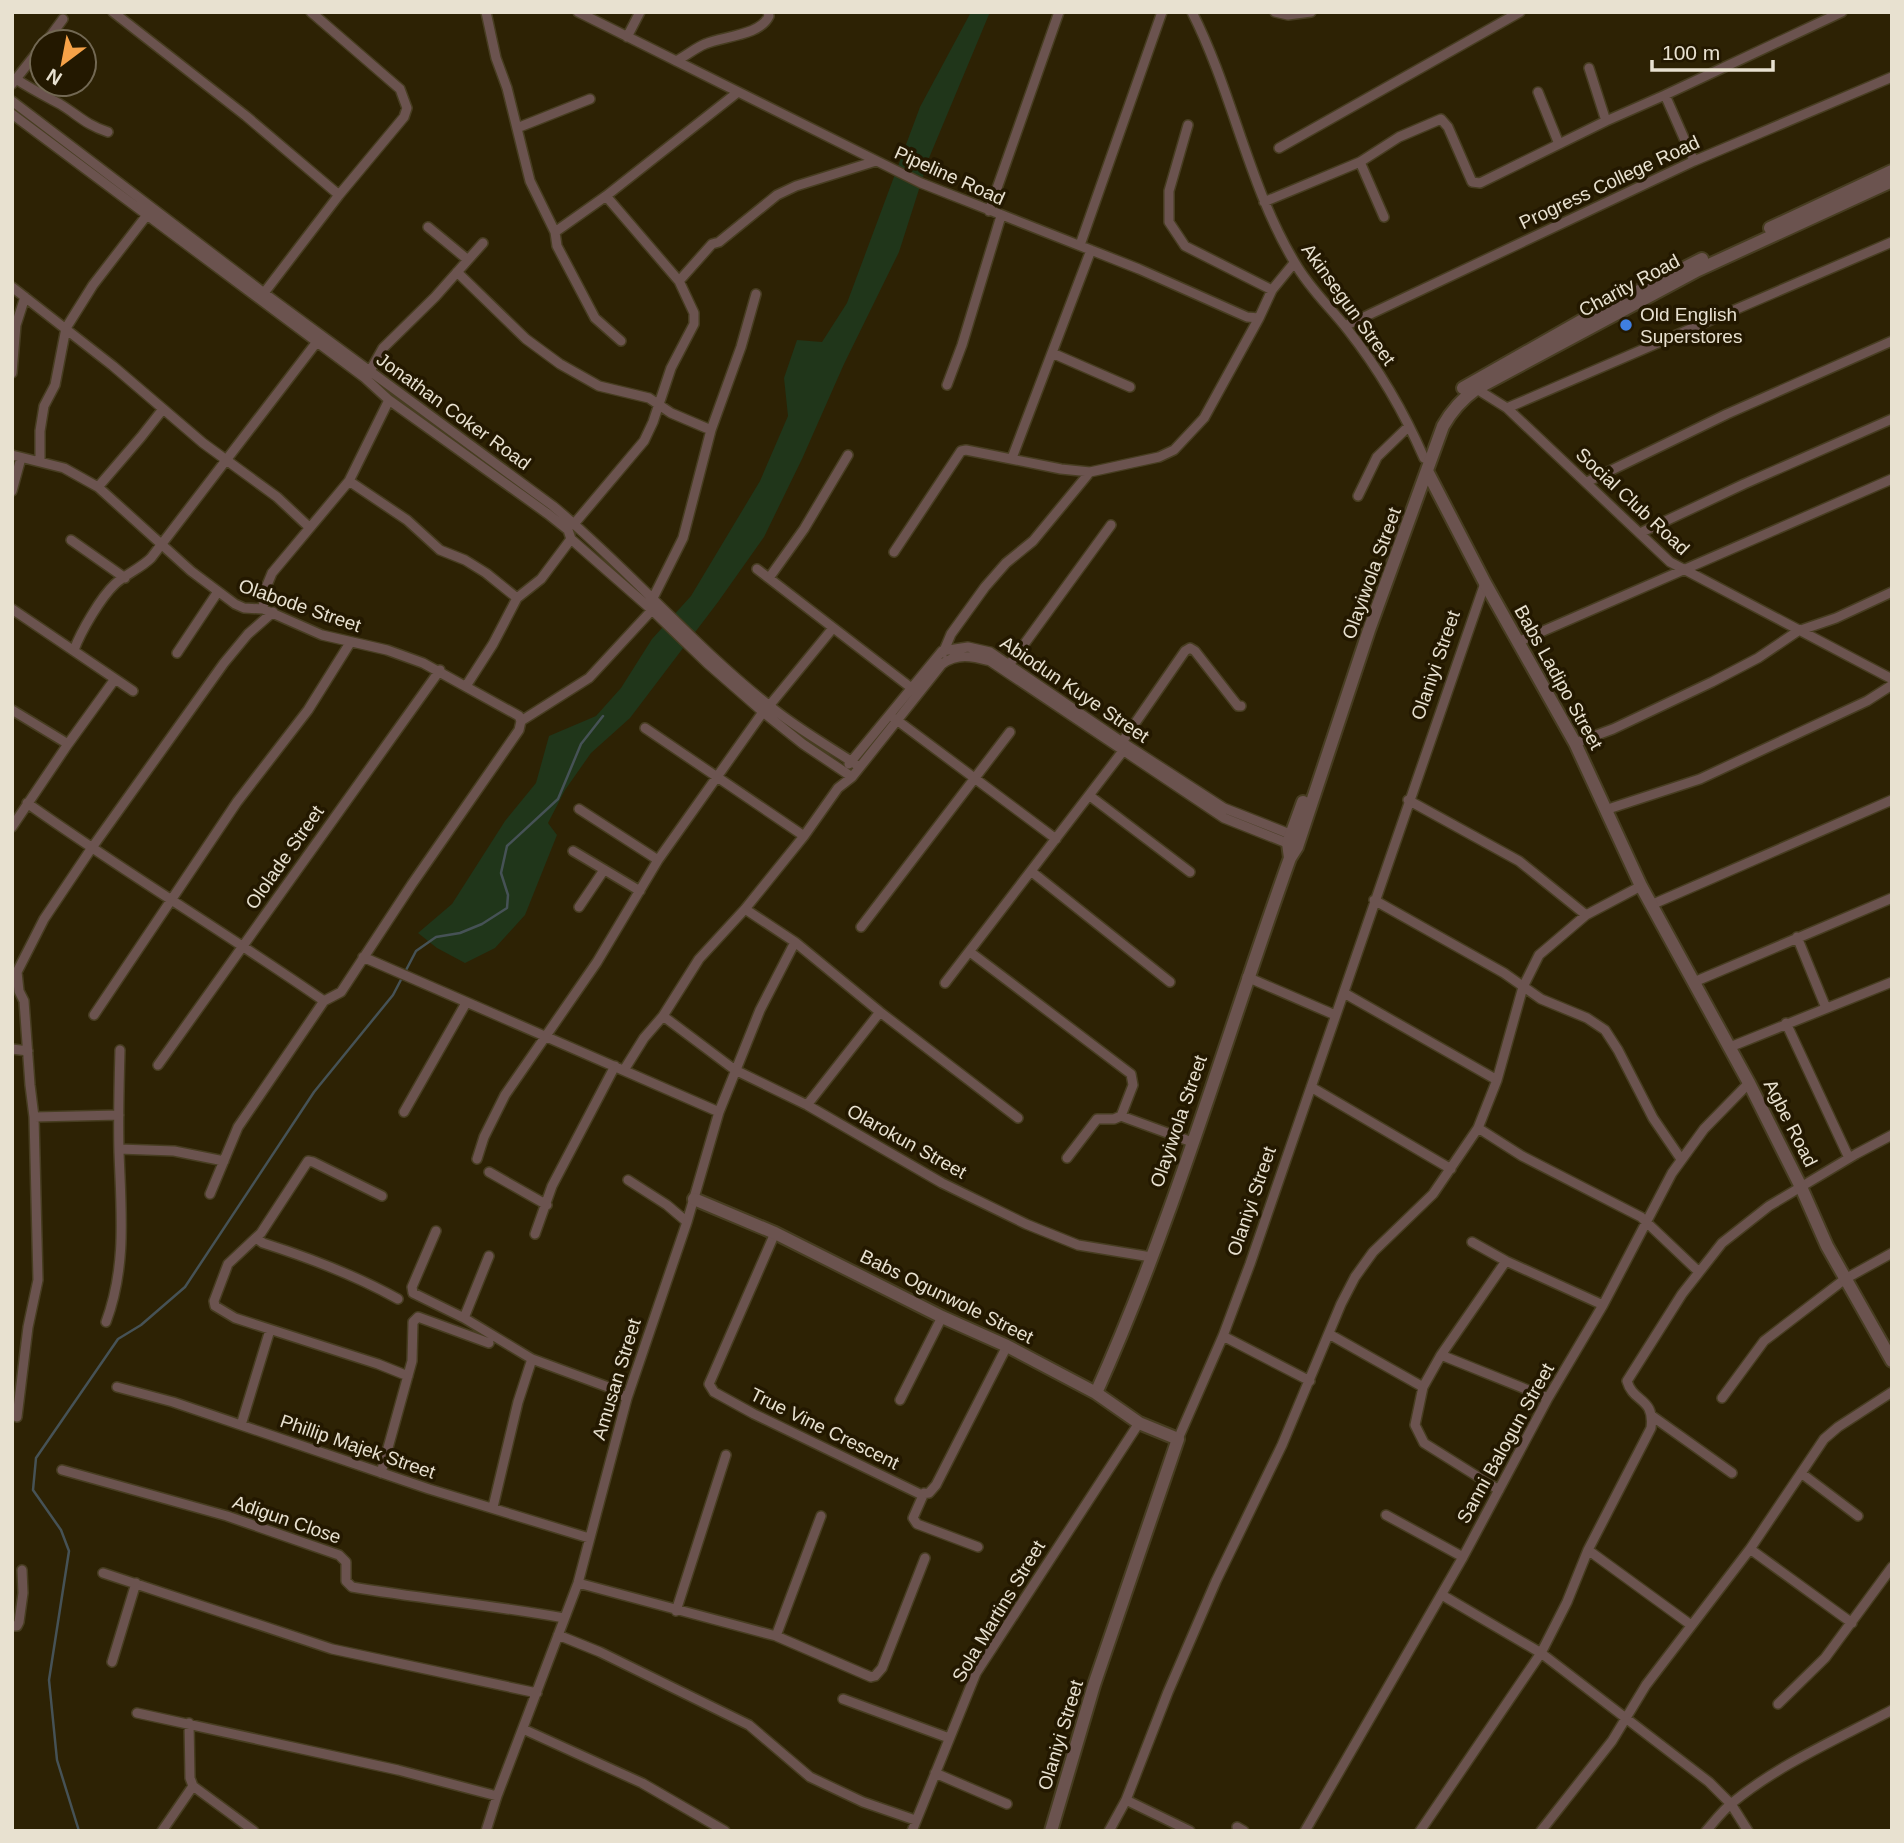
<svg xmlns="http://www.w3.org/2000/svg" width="1904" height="1843" viewBox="0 0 1904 1843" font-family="Helvetica,sans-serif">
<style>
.green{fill:#20361a}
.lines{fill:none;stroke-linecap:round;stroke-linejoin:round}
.stream{stroke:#465256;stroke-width:2.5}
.minor-casing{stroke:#473d21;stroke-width:12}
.tertiary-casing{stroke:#473d21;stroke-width:16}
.minor{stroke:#6b534f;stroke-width:9}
.tertiary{stroke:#6b534f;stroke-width:12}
.shop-dot{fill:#3f7fe0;stroke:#231800;stroke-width:2.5}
.labels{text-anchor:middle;stroke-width:7;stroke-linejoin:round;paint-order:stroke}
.street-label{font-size:19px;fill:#e8e1d0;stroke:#231800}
.poi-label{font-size:19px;fill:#e8e1d0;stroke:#231800;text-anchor:start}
</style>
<rect width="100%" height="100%" fill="#2d2204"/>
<!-- green -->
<path class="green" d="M971 12H990L929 158 899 252 844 364 802 459 764 537 718 602 630 718 591 753 565 790 548 823 557 835 525 915 495 948 465 963 437 948 418 933 452 904 505 821 536 783 549 736 596 716 621 688 652 639 691 596 760 481 788 416 784 378 797 340 822 342 847 303 920 107Z"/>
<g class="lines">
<!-- stream -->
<path class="stream" d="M79 1831 57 1760 49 1680 69 1551 61 1530 33 1490 36 1458 118 1339 141 1325 185 1287 314 1092 393 995 416 951 436 937 460 933 482 924 507 908 508 895 501 873 507 846 558 799 581 744 603 716"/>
<defs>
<path id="minor" d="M113 12 246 116 339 195
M486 12 496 58 507 88 530 181 555 232 557 246 595 318 621 341
M578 12 921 183 1139 269 1247 317 1259 318 1272 290 1294 263
M1192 12C1233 93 1248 185 1295 263 1309 288 1330 307 1348 330 1378 368 1404 412 1424 458
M1275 12 1288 15 1311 12
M627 37 640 12
M46 42 63 19
M676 61C686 56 695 48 705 44 722 36 760 36 769 16L768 12
M1589 68 1606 121
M16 79C31 89 45 96 60 104 78 115 86 125 108 132
M12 84 42 46
M1538 92 1559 144
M12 101 264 293 553 506C629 569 693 646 771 707 799 730 830 747 860 767
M12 114 365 378 389 400 548 514 568 530 571 539 652 610 707 663 763 712 803 744 852 777
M1188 125 1169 191V222L1185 246 1272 290
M517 128 590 99
M1279 148 1520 12
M1694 161 1665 95 1842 12
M1360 162 1384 217
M1264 202 1360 162 1399 137 1441 119 1448 127 1472 182 1480 183 1606 121 1665 95
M989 211 1059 12
M428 227 468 260
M555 232 606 196 738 92
M1080 245 1162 12
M457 272 526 339 560 364 599 386 649 398 671 413 711 430
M679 281 712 244 719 242 777 195 796 186 876 161
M12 287 113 366 203 443 277 497 309 527
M264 293 339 195 404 117 407 108 400 89 311 12
M1345 326 1694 161 1892 77
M1052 353 1130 387
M370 371 383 348 435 297 483 243
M12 373 16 325 25 297
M947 385 962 345 1001 216
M1475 388 1507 408 1670 562 1892 679
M1507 408 1892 242
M12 455 64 468 98 487 191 571 235 604 244 608 263 609 322 635 387 650 423 663 519 716 521 721
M1012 458 1091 250
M40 461V431L44 406 55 385 66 328 93 285 147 215
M349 481 407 520 440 550 465 560 486 573 517 598
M1587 482 1727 414 1892 341
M98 487 141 437 163 409
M12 491 21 458
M1358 496 1377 457 1409 426
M574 524 644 441 653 422 671 368 694 324V313L679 281 606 196
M1640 533 1744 484 1892 419
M71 540 125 578
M894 552 961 451 966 450 1061 469 1090 472 1159 457 1174 450 1204 418 1259 318
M757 569 914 690
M769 578 804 529 848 455
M652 600 683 538 711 430 741 347 756 294
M12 609 133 691
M263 609 265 590 272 573 349 481 389 400
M1518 642 1892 479
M74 650C81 631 101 597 115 584 126 574 141 568 151 558L316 343
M177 653 217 593
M943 653 951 634 985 587 1006 563 1033 541 1090 472
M1009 665 1111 525
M466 686 493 644 517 598 541 579 571 539
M769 706 833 628
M12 710 68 744
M894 718 1056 839
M521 721 589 678 652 610
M645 728 804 836
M1122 742 1185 651 1190 648 1195 651 1238 706H1241
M1575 743 1613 729 1712 682 1758 658 1798 631 1836 618 1892 592
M849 764 942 651 968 647 990 652 1122 742 1224 808 1295 836
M1090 796 1190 872
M1408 800 1519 861 1586 915
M27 803C124 872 226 933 324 1001L341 992 412 884 519 730 521 721
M579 809 658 860
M1605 810 1700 779 1867 701 1892 685
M12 827 68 744 115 679
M573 851 640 891
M1032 872 1170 982
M1374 900 1504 973 1541 999 1587 1018 1605 1030 1618 1050 1653 1118 1681 1159
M1651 905 1892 800
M579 907 604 870
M745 909 795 942 880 1012 1018 1118
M861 927 1010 732
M1797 937 1826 1008
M970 952 1131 1074 1133 1085 1121 1116 1192 1142
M363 957 719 1112
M1247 977 1335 1015
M1694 982 1892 898
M945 983 1126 747
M1344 993 1497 1080
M94 1015 237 802 308 710 350 643
M663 1016 735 1070 807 1105 942 1183 1026 1224 1078 1245 1151 1257
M1786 1023 1849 1158
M1730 1047 1892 982
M12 1049 28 1051
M158 1065 440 670
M624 1070 644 1038 663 1016 699 959 745 909 804 836 838 788 852 777 942 664C957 653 972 656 990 661L1224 818 1292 845
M1311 1087 1451 1169
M807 1105 880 1012
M404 1112 466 1003
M34 1117 119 1115
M1478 1128 1522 1156 1641 1217 1699 1272
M119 1149 174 1151 224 1161
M1067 1158 1097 1119H1114L1121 1116
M477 1159 484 1137 505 1095 597 962 658 860 763 712
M489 1172 547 1205
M628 1180 667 1205 687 1222
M210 1194 238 1127 324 1001
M382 1196 313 1162 308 1161 261 1233 228 1264 214 1301 215 1306 235 1318 378 1364 408 1376
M436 1231 412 1287 413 1293 464 1318 532 1359 608 1387 627 1398
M775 1233 709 1384 714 1392 754 1414 920 1494 929 1493 936 1485 1007 1346
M535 1234 552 1186 615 1066
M256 1238 263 1243C310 1258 355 1275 398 1299
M1472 1242 1506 1261 1603 1305
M464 1318 489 1256
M106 1322C127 1266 121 1210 119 1152 118 1118 119 1084 120 1050
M1329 1334 1423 1387
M1223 1336 1310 1381
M1441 1355 1548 1398
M117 1387 173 1402 429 1489 589 1538
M1722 1398 1764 1341 1845 1279 1892 1253
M900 1400 942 1317
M1652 1416 1732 1473
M17 1417 28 1327 38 1280 34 1117 30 1085 24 1001 19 991 17 972 44 919 91 849 224 663 248 634 273 612
M241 1425 270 1330
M1178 1439 1223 1336 1250 1264 1485 583
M62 1470 227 1516 339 1555 346 1562V1581L352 1587C422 1599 493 1605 564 1618
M381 1473 412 1361 413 1322 418 1317 489 1343
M1801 1473 1858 1516
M1499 1490 1424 1443 1415 1425 1423 1387 1441 1355 1506 1261
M924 1493 913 1518 917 1524 978 1547
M493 1507 518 1402 532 1359
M1386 1515 1463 1557
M1750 1549 1852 1623
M1588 1550 1691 1625
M103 1573 332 1649 537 1693
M578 1583 776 1636 871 1677 875 1676 882 1668 925 1558
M1442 1595 1541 1653 1709 1782 1731 1804 1748 1831
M676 1611 726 1455
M12 1626H17L19 1622 23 1593 22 1570
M558 1635 600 1652 749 1725 810 1777 863 1802 915 1820
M776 1636 821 1516
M112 1662 136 1583
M843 1699 949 1738
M1778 1704 1825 1658 1892 1567
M137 1713 398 1770 497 1796
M523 1729 642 1783 725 1831
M935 1773 1007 1804
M193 1786 254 1831
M1126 1800 1190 1831
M1237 1827 1244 1831
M162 1831 193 1786 190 1778 189 1723
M486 1831 497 1796 578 1583 627 1398 687 1222 719 1112 760 1010 795 942
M912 1831 976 1673 1139 1423
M1109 1831 1126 1800 1168 1692 1216 1581 1282 1445 1341 1304 1355 1277 1373 1252 1433 1194 1478 1128 1497 1080 1523 987 1539 955 1586 915 1641 886
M1305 1831 1463 1557 1548 1398 1603 1305 1672 1173 1704 1129 1749 1083
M1420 1831 1541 1653 1567 1602 1588 1550 1651 1428C1655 1397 1633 1403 1627 1381L1682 1294 1722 1243 1769 1206 1856 1154 1892 1135
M1541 1831 1612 1741 1646 1685 1750 1549 1824 1439 1838 1427 1892 1392
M1706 1831C1714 1822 1722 1811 1732 1803 1779 1764 1838 1739 1892 1710"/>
<path id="tertiary" d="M1770 228 1892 171
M1463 388 1588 317 1702 259
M1427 471 1485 583 1575 743 1641 886 1749 1083 1801 1187 1827 1246 1892 1361
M1290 858 1288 843 1303 802
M694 1199 775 1233 942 1317 1007 1346 1096 1393 1139 1423 1178 1439 1094 1685 1051 1831
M1096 1393C1174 1220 1226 1036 1290 858L1297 847 1369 630 1443 426C1452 410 1462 399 1476 389L1698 270 1892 181"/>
</defs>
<!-- minor casing -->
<use href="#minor" class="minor-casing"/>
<!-- tertiary casing -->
<use href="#tertiary" class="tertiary-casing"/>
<!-- minor -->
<use href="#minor" class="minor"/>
<!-- tertiary -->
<use href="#tertiary" class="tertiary"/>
</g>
<!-- markers -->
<circle class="shop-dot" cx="1626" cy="325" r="7"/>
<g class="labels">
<!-- street labels -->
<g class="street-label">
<text transform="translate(950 175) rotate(24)" y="7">Pipeline Road</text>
<text transform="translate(1609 182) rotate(-25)" y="7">Progress College Road</text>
<text transform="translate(1629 285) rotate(-28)" y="7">Charity Road</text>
<text transform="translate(1349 304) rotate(54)" y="7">Akinsegun Street</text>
<text transform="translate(454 411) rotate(36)" y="7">Jonathan Coker Road</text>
<text transform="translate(1633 501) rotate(43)" y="7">Social Club Road</text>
<text transform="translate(1371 573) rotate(-70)" y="7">Olayiwola Street</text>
<text transform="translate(300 605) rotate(19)" y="7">Olabode Street</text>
<text transform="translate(1435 665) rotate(-71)" y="7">Olaniyi Street</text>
<text transform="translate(1559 677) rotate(61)" y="7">Babs Ladipo Street</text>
<text transform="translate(1075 689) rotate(34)" y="7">Abiodun Kuye Street</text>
<text transform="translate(284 857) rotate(-55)" y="7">Ololade Street</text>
<text transform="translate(1178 1121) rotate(-71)" y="7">Olayiwola Street</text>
<text transform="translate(1791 1123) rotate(63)" y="7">Agbe Road</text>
<text transform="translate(907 1141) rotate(29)" y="7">Olarokun Street</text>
<text transform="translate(1251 1201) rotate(-71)" y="7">Olaniyi Street</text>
<text transform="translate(947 1296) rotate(26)" y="7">Babs Ogunwole Street</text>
<text transform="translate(616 1379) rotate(-73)" y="7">Amusan Street</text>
<text transform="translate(825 1428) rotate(26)" y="7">True Vine Crescent</text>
<text transform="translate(1505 1443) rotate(-61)" y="7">Sanni Balogun Street</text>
<text transform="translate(358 1446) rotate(19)" y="7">Phillip Majek Street</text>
<text transform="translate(287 1519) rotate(19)" y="7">Adigun Close</text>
<text transform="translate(998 1611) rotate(-59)" y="7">Sola Martins Street</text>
<text transform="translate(1060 1735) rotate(-73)" y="7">Olaniyi Street</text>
</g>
<!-- poi labels -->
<g class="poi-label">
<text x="1640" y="321">Old English<tspan x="1640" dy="22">Superstores</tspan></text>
</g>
</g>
<!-- border -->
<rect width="1904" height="1843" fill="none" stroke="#e8e1d0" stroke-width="28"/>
<!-- north arrow -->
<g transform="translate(63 63) rotate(212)"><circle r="33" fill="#231800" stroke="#726853" stroke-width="2"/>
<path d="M0-5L12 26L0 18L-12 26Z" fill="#f6a248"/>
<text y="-10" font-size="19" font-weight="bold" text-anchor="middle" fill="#e8e1d0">N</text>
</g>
<!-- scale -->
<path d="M1652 60v10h121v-10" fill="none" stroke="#e8e1d0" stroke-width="3.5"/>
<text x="1662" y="60" font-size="21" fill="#e8e1d0" stroke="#231800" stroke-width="5" paint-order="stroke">100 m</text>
</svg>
